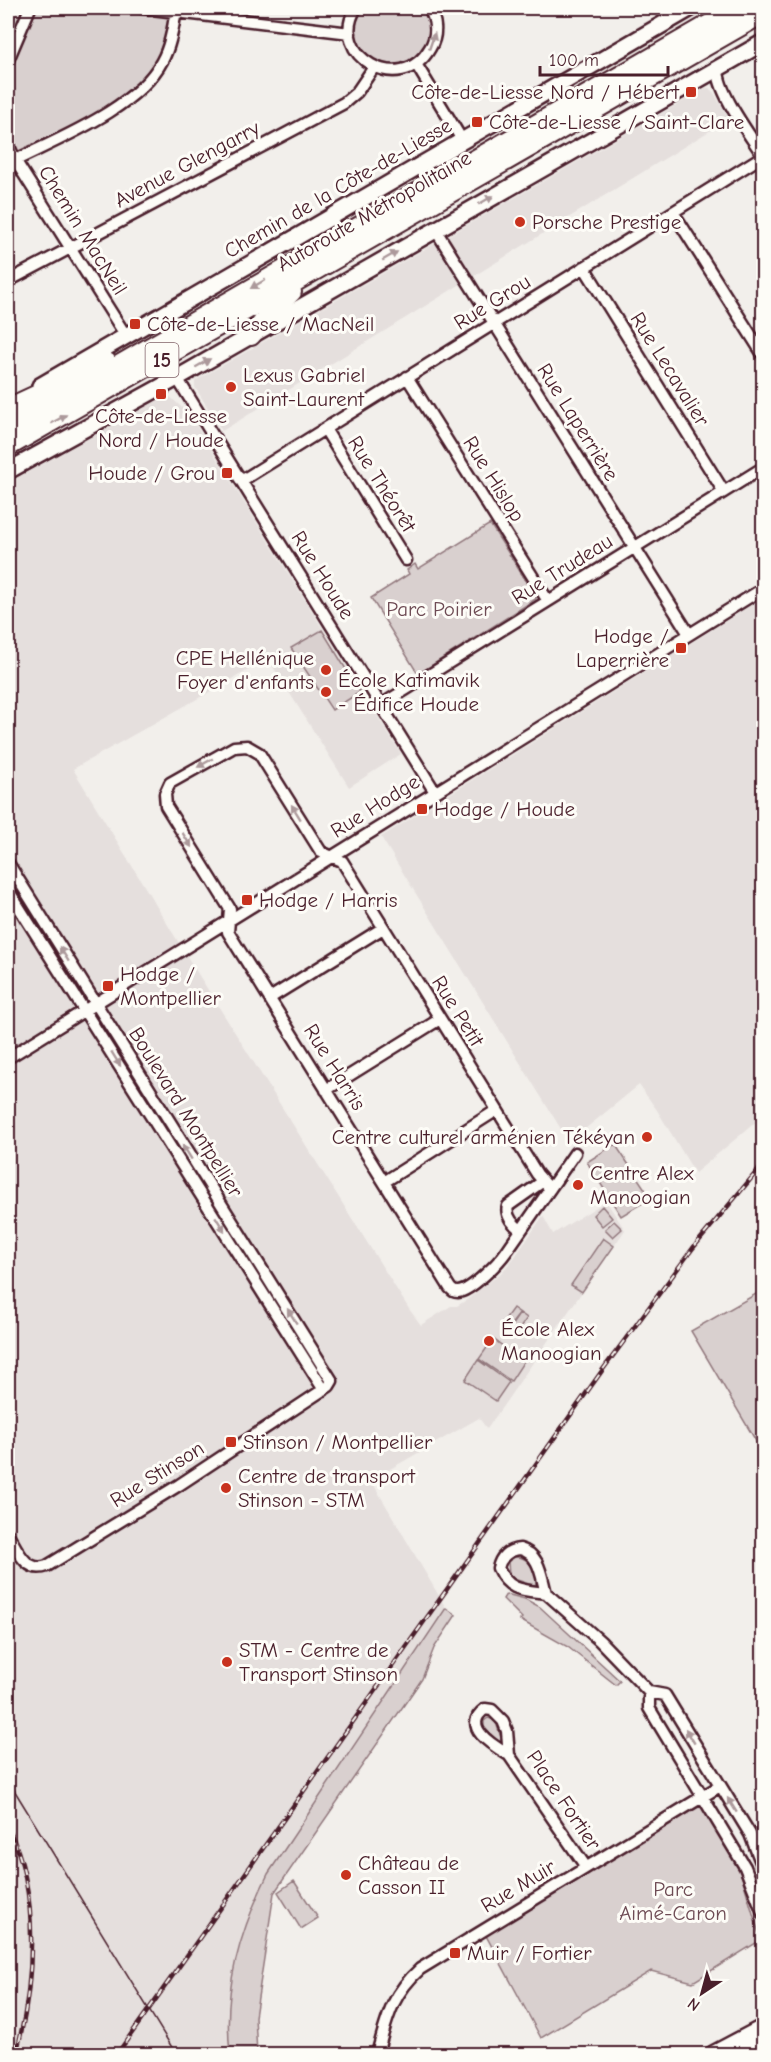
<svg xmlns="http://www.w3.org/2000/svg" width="771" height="2062" viewBox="0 0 771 2062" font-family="'Comic Neue',sans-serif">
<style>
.built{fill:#e5dfdd}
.green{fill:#d9d0cf;stroke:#92787d;stroke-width:1.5}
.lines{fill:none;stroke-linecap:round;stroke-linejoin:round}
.minor-casing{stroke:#4a1f2b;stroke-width:15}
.secondary-casing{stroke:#4a1f2b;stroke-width:20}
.motorway-casing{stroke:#4a1f2b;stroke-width:22}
.minor{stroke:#fdfcf7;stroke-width:10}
.secondary{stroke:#fdfcf7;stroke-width:15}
.motorway{stroke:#fdfcf7;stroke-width:18}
.tram{stroke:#4a1f2b;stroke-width:1.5}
.rail-casing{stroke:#4a1f2b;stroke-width:4.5}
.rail{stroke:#fdfcf7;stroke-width:2;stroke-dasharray:7;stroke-linecap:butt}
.oneway{fill:#ac999b}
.poi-dot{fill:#c8321e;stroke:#fdfcf7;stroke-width:2}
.labels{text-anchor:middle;stroke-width:6;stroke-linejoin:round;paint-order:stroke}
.shield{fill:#fdfcf7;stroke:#806168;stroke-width:1.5}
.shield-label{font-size:20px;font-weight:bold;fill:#4a1f2b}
.poi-label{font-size:21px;fill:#4a1f2b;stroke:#fdfcf7;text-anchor:start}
.street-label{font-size:21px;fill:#4a1f2b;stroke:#fdfcf7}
.park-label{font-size:21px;fill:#6e4b54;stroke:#fdfcf7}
</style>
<rect width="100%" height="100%" fill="#f2efeb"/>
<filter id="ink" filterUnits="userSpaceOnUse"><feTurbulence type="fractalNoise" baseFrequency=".0167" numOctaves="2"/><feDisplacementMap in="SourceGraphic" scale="12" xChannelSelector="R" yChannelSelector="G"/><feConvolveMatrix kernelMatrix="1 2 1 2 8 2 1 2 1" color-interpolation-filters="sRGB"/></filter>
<g filter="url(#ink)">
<!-- built -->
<path class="built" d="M706 88H709L714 93 729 119 222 431 195 387V381Z
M168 395 189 414 401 754 349 787 268 659 73 769 188 958 409 1309 421 1325 451 1306H457L468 1299 501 1273 514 1258 543 1216 553 1234 606 1201 625 1230 487 1429 479 1418 371 1480 446 1608 268 1874 253 1905 241 1938 234 1965 228 2005 230 2054H8V483Z
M763 598V1116L695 1173 657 1110 639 1085 569 1142 381 837Z"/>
<!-- green -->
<path class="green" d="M30 8H143L176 11 169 43 141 89 15 160 8 144V60Z
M356 8H429L434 18 425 57 395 71 357 51 354 11Z
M490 524 535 595 536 599 418 674 371 598 409 574 407 570 415 564 418 569Z
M322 630 360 692 332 710 291 648Z
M8 871 80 987 79 991 74 988 8 881Z
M97 1016 197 1172 194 1173 189 1166 187 1167 141 1089 138 1090 95 1019Z
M615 1144 651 1198 621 1216 587 1162Z
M210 1193 322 1374 320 1375 215 1210 216 1209 207 1194Z
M602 1206 612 1218 602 1226 593 1215Z
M614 1221 622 1229 613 1237 605 1229Z
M603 1238 614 1246 582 1292 571 1285Z
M763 1290V1453L691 1331Z
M513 1308 520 1313 506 1331 500 1326Z
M520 1313 527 1318 514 1337 507 1332Z
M493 1339 524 1361 511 1381 479 1359Z
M478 1360 509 1382 496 1401 465 1380Z
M515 1557C529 1556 539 1574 535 1586L514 1579 509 1574 508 1562Z
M506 1594 525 1599 540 1607 620 1681 616 1685 568 1647 520 1620 522 1618 503 1599Z
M446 1608 456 1615 434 1648 422 1679 274 1893 255 2017 257 2054H230C223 1988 239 1933 268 1874Z
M488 1718 495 1720 503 1743 501 1745 484 1727V1721Z
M702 1797 732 1844 761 1940 693 1982 651 1971 541 2038 483 1930Z
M294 1881 318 1918 301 1929 278 1892Z"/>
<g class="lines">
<defs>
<path id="minor" d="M143 8 350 33
M356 8C327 55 401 99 430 48 438 35 436 20 429 8
M8 60 30 8
M416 64 462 140
M718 68C717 92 750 135 764 157
M8 144 15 160 126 336
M8 164C55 140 137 109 162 61 171 45 174 25 176 8
M673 212 764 356
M435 229 689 634
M584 267 724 492
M8 281 344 103 357 92 374 67
M407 377 548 601
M177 378 435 792
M325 429 406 560
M241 481 763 156
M381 705 764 467
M8 863 332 1381 329 1386 179 1485 47 1566C26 1574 17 1549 8 1534
M8 890 324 1390
M270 998 383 928
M8 1058 764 588
M326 1090 440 1019
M384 1182 497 1110
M550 1189 537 1174 342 861 321 852 259 753 247 746 234 747 170 783 165 794 166 806 230 909 228 932 450 1288C453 1291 454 1292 458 1292 471 1291 499 1262 506 1252L575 1153
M521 1230C514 1225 505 1216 508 1206L542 1182
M520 1549C540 1554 541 1576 546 1593 523 1590 508 1591 498 1568 501 1556 508 1550 520 1549Z
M546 1593 600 1641 649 1692 665 1695 750 1834 764 1870
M649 1692V1708L745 1867 764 1915
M509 1755C494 1746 460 1727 485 1709L492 1710 503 1721 507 1731 509 1755 586 1867
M377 2054C387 2019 391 1995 420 1969L720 1786"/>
<path id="secondary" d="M40 386 691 8
M8 471 177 378 764 42
M713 2054 764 2027
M737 2054 764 2041"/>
<path id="motorway" d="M251 336 270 313 292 292
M8 408 107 362
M8 429 737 8
M8 447 764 13"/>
</defs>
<!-- minor casing -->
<use href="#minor" class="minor-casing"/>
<!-- secondary casing -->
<use href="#secondary" class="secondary-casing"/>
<!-- motorway casing -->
<use href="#motorway" class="motorway-casing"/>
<!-- minor -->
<use href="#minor" class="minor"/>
<!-- secondary -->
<use href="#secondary" class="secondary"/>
<!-- motorway -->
<use href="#motorway" class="motorway"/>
<!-- tram -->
<path class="tram" d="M8 1780 176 2054"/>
<defs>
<path id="rail" d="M8 1828C41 1891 34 1988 16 2054
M117 2054 604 1368 693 1248 764 1163"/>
</defs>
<!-- rail casing -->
<use href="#rail" class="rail-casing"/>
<!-- rail -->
<use href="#rail" class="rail"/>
</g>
<!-- one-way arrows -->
<defs><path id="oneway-solid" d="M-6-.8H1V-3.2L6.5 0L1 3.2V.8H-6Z" transform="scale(1.5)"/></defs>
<g class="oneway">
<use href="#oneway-solid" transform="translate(432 41) rotate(-71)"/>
<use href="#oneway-solid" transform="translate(486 200) rotate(-30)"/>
<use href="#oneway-solid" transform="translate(390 256) rotate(-30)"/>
<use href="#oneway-solid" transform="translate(258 284) rotate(150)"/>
<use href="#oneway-solid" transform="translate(203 363) rotate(-30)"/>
<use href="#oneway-solid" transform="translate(59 419) rotate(-29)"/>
<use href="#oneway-solid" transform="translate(205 763) rotate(151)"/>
<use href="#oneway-solid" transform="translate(296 812) rotate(-122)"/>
<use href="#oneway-solid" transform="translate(187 840) rotate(58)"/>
<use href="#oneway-solid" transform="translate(64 954) rotate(-122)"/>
<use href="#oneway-solid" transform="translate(116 1059) rotate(58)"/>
<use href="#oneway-solid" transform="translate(187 1152) rotate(-122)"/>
<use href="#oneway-solid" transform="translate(220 1224) rotate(58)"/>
<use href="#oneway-solid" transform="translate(292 1316) rotate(-122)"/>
<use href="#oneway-solid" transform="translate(690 1736) rotate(-121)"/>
<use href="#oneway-solid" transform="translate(732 1805) rotate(-122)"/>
</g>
</g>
<!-- markers -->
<g class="poi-dot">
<rect x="685" y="86" width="12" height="12" rx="3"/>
<rect x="471" y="116" width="12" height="12" rx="3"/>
<circle cx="520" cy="222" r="6"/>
<rect x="129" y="318" width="12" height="12" rx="3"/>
<circle cx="231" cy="387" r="6"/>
<rect x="155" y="388" width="12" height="12" rx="3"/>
<rect x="221" y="467" width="12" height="12" rx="3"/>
<rect x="675" y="642" width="12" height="12" rx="3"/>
<circle cx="326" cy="670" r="6"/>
<circle cx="326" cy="692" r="6"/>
<rect x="416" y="803" width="12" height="12" rx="3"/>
<rect x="241" y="894" width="12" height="12" rx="3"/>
<rect x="102" y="980" width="12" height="12" rx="3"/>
<circle cx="647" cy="1137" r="6"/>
<circle cx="578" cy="1185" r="6"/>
<circle cx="489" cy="1341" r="6"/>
<rect x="225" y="1436" width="12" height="12" rx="3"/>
<circle cx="226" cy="1488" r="6"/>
<circle cx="227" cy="1662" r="6"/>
<circle cx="346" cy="1875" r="6"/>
<rect x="449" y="1947" width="12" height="12" rx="3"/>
</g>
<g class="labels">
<!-- shield labels -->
<rect class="shield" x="145.5" y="343" width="33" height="34" rx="4.5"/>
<g class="shield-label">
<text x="162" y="367">15</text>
</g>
<!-- poi labels -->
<g class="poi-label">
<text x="679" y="99" text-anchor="end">Côte-de-Liesse Nord / Hébert</text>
<text x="489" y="129">Côte-de-Liesse / Saint-Clare</text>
<text x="532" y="229">Porsche Prestige</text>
<text x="147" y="331">Côte-de-Liesse / MacNeil</text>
<text x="243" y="382">Lexus Gabriel<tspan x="243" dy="24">Saint-Laurent</tspan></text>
<text x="161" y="423" text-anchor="middle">Côte-de-Liesse<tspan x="161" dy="24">Nord / Houde</tspan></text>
<text x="215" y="480" text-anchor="end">Houde / Grou</text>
<text x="669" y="643" text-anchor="end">Hodge /<tspan x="669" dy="24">Laperrière</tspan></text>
<text x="314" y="665" text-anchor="end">CPE Hellénique<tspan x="314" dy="24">Foyer d'enfants</tspan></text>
<text x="338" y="687">École Katimavik<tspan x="338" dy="24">- Édifice Houde</tspan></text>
<text x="434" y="816">Hodge / Houde</text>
<text x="259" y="907">Hodge / Harris</text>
<text x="120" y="981">Hodge /<tspan x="120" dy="24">Montpellier</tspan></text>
<text x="635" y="1144" text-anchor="end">Centre culturel arménien Tékéyan</text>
<text x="590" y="1180">Centre Alex<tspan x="590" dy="24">Manoogian</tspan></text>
<text x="501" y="1336">École Alex<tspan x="501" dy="24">Manoogian</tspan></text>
<text x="243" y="1449">Stinson / Montpellier</text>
<text x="238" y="1483">Centre de transport<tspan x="238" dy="24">Stinson - STM</tspan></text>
<text x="239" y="1657">STM - Centre de<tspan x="239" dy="24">Transport Stinson</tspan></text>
<text x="358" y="1870">Château de<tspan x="358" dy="24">Casson II</tspan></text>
<text x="467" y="1960">Muir / Fortier</text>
</g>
<!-- street labels -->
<g class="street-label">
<text transform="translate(187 164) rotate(-28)" y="7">Avenue Glengarry</text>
<text transform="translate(338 188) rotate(-30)" y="7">Chemin de la Côte-de-Liesse</text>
<text transform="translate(374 211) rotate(-30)" y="7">Autoroute Métropolitaine</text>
<text transform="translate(83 230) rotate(58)" y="7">Chemin MacNeil</text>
<text transform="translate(492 302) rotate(-32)" y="7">Rue Grou</text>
<text transform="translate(670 369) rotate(58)" y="7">Rue Lecavalier</text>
<text transform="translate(578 422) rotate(58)" y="7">Rue Laperrière</text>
<text transform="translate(494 479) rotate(58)" y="7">Rue Hislop</text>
<text transform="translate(382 484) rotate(58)" y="7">Rue Théorêt</text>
<text transform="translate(562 569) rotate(-32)" y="7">Rue Trudeau</text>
<text transform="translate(323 575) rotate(58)" y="7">Rue Houde</text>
<text transform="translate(375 806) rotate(-32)" y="7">Rue Hodge</text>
<text transform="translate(458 1011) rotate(58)" y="7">Rue Petit</text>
<text transform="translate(335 1067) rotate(58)" y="7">Rue Harris</text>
<text transform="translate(186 1112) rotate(58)" y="7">Boulevard Montpellier</text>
<text transform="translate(157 1474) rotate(-32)" y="7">Rue Stinson</text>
<text transform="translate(564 1800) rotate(56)" y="7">Place Fortier</text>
<text transform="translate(518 1886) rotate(-31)" y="7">Rue Muir</text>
</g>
<!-- park labels -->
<g class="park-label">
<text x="439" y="616">Parc Poirier</text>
<text x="673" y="1896">Parc<tspan x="673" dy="24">Aimé-Caron</tspan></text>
</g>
</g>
<!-- margin -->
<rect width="771" height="2062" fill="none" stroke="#fdfcf7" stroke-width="30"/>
<rect x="15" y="15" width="741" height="2032" fill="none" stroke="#4a1f2b" stroke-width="2" filter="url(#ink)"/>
<!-- north arrow -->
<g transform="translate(702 1993) rotate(216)" stroke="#fdfcf7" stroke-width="4.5" paint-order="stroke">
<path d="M0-4.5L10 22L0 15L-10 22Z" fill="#4a1f2b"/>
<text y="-9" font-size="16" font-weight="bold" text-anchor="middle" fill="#4a1f2b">N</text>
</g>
<!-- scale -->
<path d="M540 66v9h128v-9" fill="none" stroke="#4a1f2b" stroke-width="3"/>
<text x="549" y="66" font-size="18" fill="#4a1f2b" stroke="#fdfcf7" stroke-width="4.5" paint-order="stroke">100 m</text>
</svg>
